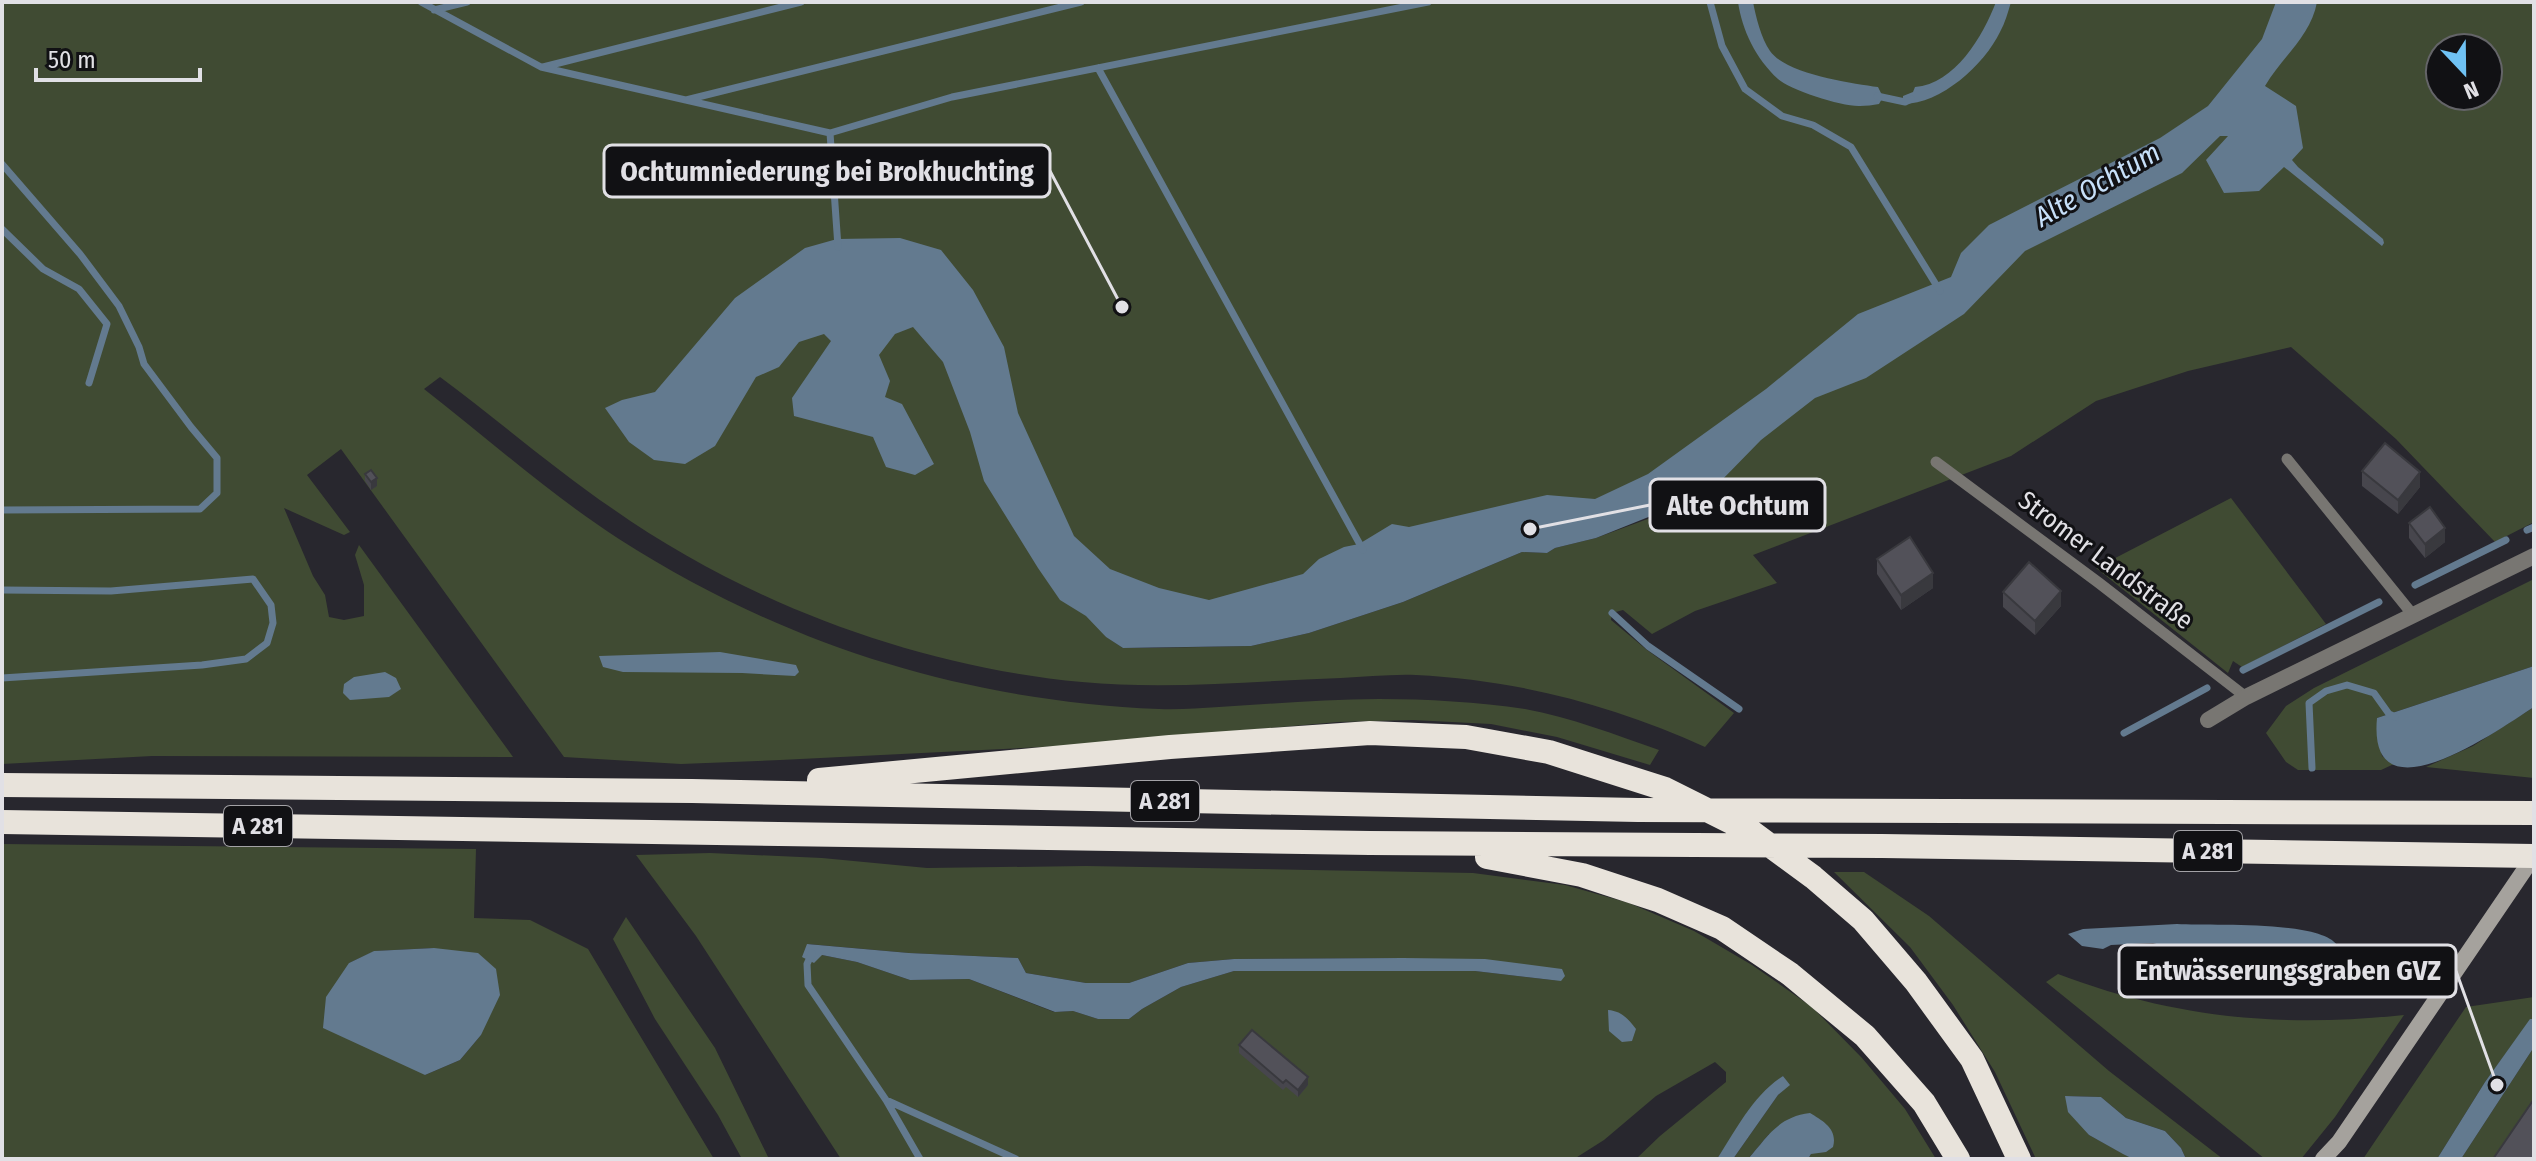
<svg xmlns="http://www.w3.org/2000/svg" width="2536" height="1161" viewBox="0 0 2536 1161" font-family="'Fira Sans Condensed',sans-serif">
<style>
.green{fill:#404b33;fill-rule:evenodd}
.water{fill:#637a8f}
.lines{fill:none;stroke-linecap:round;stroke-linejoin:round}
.stream{stroke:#637a8f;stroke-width:7}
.service{stroke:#787672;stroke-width:11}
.minor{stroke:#787672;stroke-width:16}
.secondary{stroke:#a5a29d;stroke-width:16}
.motorway{stroke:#e8e3db;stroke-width:24}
.wall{fill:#47464d}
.shaded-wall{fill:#39393e}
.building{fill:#525159;stroke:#39393e;stroke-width:2}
.labels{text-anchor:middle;stroke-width:6;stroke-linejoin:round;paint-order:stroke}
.shield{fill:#111114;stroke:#a3a2a6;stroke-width:2}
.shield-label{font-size:24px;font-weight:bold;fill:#e1e0e5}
.street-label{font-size:26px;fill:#e1e0e5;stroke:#111114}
.water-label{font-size:28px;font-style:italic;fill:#c7e0f9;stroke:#111114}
.leader{fill:none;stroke:#e1e0e5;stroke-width:3}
.callout-dot{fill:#e1e0e5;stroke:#111114;stroke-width:3}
.callout{fill:#111114;stroke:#e1e0e5;stroke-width:3}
.callout-label{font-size:28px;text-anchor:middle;font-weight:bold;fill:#e1e0e5}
</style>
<rect width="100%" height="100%" fill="#28272e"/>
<!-- green -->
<path class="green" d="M2 2H2534V522L2495 542 2396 439 2291 347 2188 371 2096 401 2011 456 1753 555 1777 583 1695 611 1652 634 1623 610 1612 613 1611 620 1647 650 1734 713 1705 747C1613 705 1517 680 1416 675 1391 674 1365 677 1341 678 1254 681 1168 690 1082 682 918 667 748 604 613 509 553 468 498 420 440 377L424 389C488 439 551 495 619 539 787 646 961 700 1159 709 1179 710 1199 708 1219 707 1272 704 1326 699 1379 699 1427 699 1478 702 1525 709 1570 717 1616 735 1659 750L1650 765 1557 737 1491 724 1413 720 1338 722 1061 746 780 760 681 764 564 757 341 449 307 475 350 532 344 535 284 508 313 576 325 595 329 617 344 620 364 616V585L355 555 359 545 513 757 152 756 2 764ZM2440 48H2488V96H2440ZM1731 470 1719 483 1653 517 1596 538 1555 548 1547 553 1522 552 1403 602 1309 633 1251 646 1150 648H1123L1105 636Z
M2231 498 2326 624 2242 667 2233 661 2228 673 2096 568Z
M2534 579V666L2377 718 2382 756 2394 764 2381 770H2298L2286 762 2266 733 2286 706 2314 688Z
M2534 707V778L2426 767 2473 746Z
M2 844 476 849 474 918 530 920 588 949 714 1159H2ZM434 948 481 1035 460 1060 425 1075 349 963 375 951Z
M710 853 822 858 927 868 1086 866 1473 873 1565 885 1629 903 1694 931 1752 965 1812 1007 1862 1058 1905 1109 1936 1159H1808L1811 1154 1769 1134 1748 1159H1733L1778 1095 1789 1085 1783 1076 1756 1101 1717 1159H1636L1660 1136 1726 1082V1072L1715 1062 1656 1096 1604 1140 1574 1159H841L696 936 636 855ZM808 944 909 953 1018 958 1026 973 1086 983H1129L1188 963 1234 959 1403 958 1561 981 1475 971H1234L1181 987 1142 1009 1129 1019H1098L1073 1011 1054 1012 969 979 910 980 857 962 822 955Z
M1834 872H1864L1929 916 2109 1071 2223 1159H2186L2181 1148 2165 1131 2126 1118 2101 1097 2066 1096 2089 1135 2133 1159H2036L1995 1072 1953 1005 1910 947Z
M626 917 715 1048 769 1159H742L718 1115 655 1019 613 939Z
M2058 974C2174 1018 2280 1028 2404 1015L2335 1117 2301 1159H2265L2046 982Z
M2534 997V1019L2530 1020 2485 1082 2437 1159H2363L2466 1007Z
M2534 1047V1116L2504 1159H2461Z"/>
<!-- water -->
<path class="water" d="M1738 2H1753C1756 17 1761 38 1770 51 1786 74 1851 83 1878 87L1883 97 1879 104C1873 105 1866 106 1860 106 1843 107 1790 90 1778 79 1756 59 1742 30 1738 2Z
M1996 2H2011C2008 12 2005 23 2000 32 1984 65 1941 104 1903 104V96L1913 92 1915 87C1955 84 1983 36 1996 2Z
M2276 2H2317C2311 36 2282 57 2265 86L2296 106 2303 148 2292 160 2298 167 2383 239 2384 243 2382 246 2284 167 2259 191 2224 193 2206 160 2228 136H2220L2182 173 2025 251 1964 314 1866 378 1815 398 1761 440 1719 483 1681 504 1596 538 1555 548 1547 553 1522 552 1403 602 1309 633 1251 646 1123 648 1106 637 1086 616 1060 600 1038 568 984 481 970 432 943 362 913 327 895 334 879 355 890 381 885 397 902 404 934 464 915 475 886 467 873 437 794 416 792 398 831 341 824 334 799 342 779 367 756 377 715 446 685 464 654 460 629 442 605 408 622 400 655 392 735 298 805 248 837 239 900 238 941 250 973 290 1004 347 1018 413 1074 536 1110 569 1159 588 1209 600 1303 574 1319 559 1344 547 1359 544 1392 524 1409 527 1547 495 1595 499 1648 474 1766 389 1858 314 1951 277 1961 253 1989 225 2160 138 2208 106 2262 39Z
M720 652 796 665 799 672 795 676 742 673 623 672 603 667 599 656Z
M2534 666V707C2498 730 2367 824 2377 718Z
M385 672 396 678 401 689 389 697 350 700 343 693 344 684 354 677Z
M2177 924C2209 926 2320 920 2337 945L2333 956 2315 963H2248L2209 959 2153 943 2111 945 2103 949 2082 946 2068 934 2083 929Z
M807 944 909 953 1018 958 1026 973 1086 983H1129L1188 963 1234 959 1403 958 1485 959 1562 969 1565 976 1561 981 1475 971H1234L1181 987 1142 1009 1129 1019H1098L1073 1011 1055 1012 969 979 910 980 857 962 822 955 814 963 802 957Z
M434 948 478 953 496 969 500 995 481 1035 460 1060 425 1075 323 1028 326 997 349 963 374 951Z
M1608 1010C1622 1011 1628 1019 1636 1029L1632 1041 1622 1042 1609 1031Z
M2530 1019H2534V1047L2461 1159H2437L2485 1082Z
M1783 1076 1790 1085 1778 1095 1733 1159H1717C1736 1130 1753 1095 1783 1076Z
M2065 1096 2101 1097 2126 1118 2165 1131 2181 1148 2186 1159H2133L2123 1154 2089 1135 2068 1112Z
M1810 1113C1823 1121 1838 1129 1833 1147L1826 1152 1811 1154 1808 1159H1748C1768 1136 1778 1117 1810 1113Z"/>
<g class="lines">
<!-- stream -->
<path class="stream" d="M421 2 541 67 830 133 952 97 1428 2
M1710 2 1722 46 1745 89 1782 116 1813 125 1851 147 1940 291
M434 10 467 2
M543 67 801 2
M1098 68 1363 550
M1877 96 1905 102 1911 99
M686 100 1081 2
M830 133 838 247
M2 164 80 254 119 306 139 347 144 364 191 427 217 458V493L200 509 2 510
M2 229 43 269 79 289 107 324 89 383
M2527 530 2534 527
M2415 585 2506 540
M2 590 111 591 253 579 271 605 273 623 267 643 246 659 202 665 2 678
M1612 613 1648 646 1739 709
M2243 670 2379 602
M2124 733 2207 688
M2312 768 2309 703 2326 691 2347 685 2374 693 2389 714 2395 717
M812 953 807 964 808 985 886 1100 1016 1159
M886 1100 920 1159"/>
<!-- service -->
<path class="service" d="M2287 459 2413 615
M1936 462 2099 583 2246 697"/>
<!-- minor -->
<path class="minor" d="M2208 720 2246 697 2534 556"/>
<!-- secondary -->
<path class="secondary" d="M2323 1159 2339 1142 2534 856"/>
<!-- motorway -->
<path class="motorway" d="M819 780 1170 747 1370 733 1466 737 1549 752 1665 789 1753 833 1813 877 1863 920 1916 982 1972 1059 2019 1159
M2 785 692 791 1638 810 2534 813
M2 822 1370 843 1882 846 2534 856
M1487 857 1582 875 1658 900 1722 928 1790 974 1865 1036 1924 1103 1958 1159"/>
</g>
<!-- wall -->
<path class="wall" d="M2362 471 2420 487 2398 514 2362 486Z
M365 474 377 486 371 490 365 481Z
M2409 523 2445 542 2425 558 2409 538Z
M1877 559 1933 588 1901 610 1877 574Z
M2003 592 2061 606 2035 635 2003 607Z
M1239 1045 1308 1085 1298 1097 1286 1087 1283 1090 1239 1053Z"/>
<!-- shaded-wall -->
<path class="shaded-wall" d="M2420 472V487L2398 514V500Z
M377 478V486L371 490V482Z
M2445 528V542L2425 558V544Z
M1933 573V588L1901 610V595Z
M2061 591V606L2035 635V621Z
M1308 1077V1085L1298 1097V1090Z"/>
<!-- building -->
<path class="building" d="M2385 443 2420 472 2398 500 2362 471Z
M371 470 377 478 371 482 365 474Z
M2430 507 2445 528 2425 544 2409 523Z
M1910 537 1933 573 1901 595 1877 559Z
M2029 562 2061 591 2035 621 2003 592Z
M1252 1030 1308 1077 1298 1090 1286 1080 1283 1083 1239 1045Z
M2534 1099V1159H2493Z"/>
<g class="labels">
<!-- shield labels -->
<g class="shield">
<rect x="1131" y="781" width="68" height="40" rx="6"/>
<rect x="224" y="806" width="68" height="40" rx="6"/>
<rect x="2174" y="831" width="68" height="40" rx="6"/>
</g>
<g class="shield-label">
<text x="1165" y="809">A 281</text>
<text x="258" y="834">A 281</text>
<text x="2208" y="859">A 281</text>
</g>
<!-- street labels -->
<g class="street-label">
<text transform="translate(2106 560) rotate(37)" y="9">Stromer Landstraße</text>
</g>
<!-- water labels -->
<g class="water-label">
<text transform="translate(2097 184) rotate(-30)" y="10">Alte Ochtum</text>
</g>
</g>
<!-- callouts -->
<path class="leader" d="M1122 307L1050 171M1530 529L1650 505M2497 1085L2456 971"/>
<g class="callout-dot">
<circle cx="1122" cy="307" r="8"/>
<circle cx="1530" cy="529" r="8"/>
<circle cx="2497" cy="1085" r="8"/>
</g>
<g class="callout">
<rect x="604" y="145" width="446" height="52" rx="8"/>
<rect x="1650" y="479" width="175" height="52" rx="8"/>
<rect x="2119" y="945" width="337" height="52" rx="8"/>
</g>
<g class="callout-label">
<text x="827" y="181">Ochtumniederung bei Brokhuchting</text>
<text x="1738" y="515">Alte Ochtum</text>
<text x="2288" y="980">Entwässerungsgraben GVZ</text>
</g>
<!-- border -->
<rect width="2536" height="1161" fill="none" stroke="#e1e0e5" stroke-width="8"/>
<!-- north arrow -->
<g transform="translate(2464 72) rotate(158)"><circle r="38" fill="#111114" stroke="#646468" stroke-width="2"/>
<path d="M0-6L14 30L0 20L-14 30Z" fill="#6fc2f4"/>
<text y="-12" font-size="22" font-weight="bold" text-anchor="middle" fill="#e1e0e5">N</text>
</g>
<!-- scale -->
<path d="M36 68v12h164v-12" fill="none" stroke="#e1e0e5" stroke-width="4"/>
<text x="48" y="68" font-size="24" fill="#e1e0e5" stroke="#111114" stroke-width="6" paint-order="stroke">50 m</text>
</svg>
